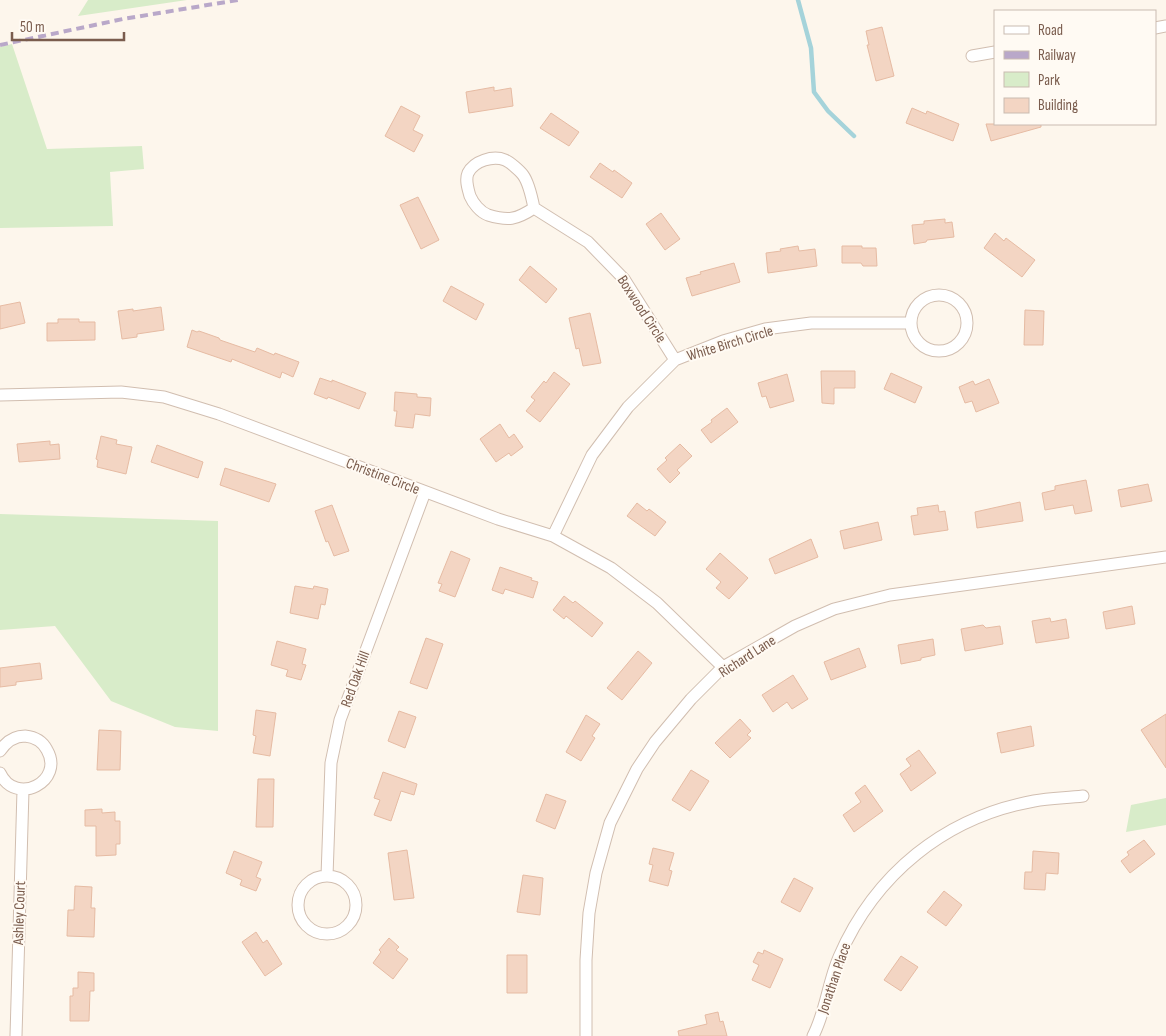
<svg xmlns="http://www.w3.org/2000/svg" width="1166" height="1036" viewBox="0 0 1166 1036" font-family="'Sofia Sans Condensed',sans-serif">
<style>
.green{fill:#d8ecc9}
.lines{fill:none;stroke-linecap:round;stroke-linejoin:round}
.stream{stroke:#a5d3da;stroke-width:4.5}
.building{fill:#f3d5c3;stroke:#e6bba3}
.minor-casing{stroke:#d1beb0;stroke-width:13}
.minor{stroke:#fff;stroke-width:11}
.rail{stroke:#b9a8c9;stroke-width:4;stroke-dasharray:8 5;stroke-linecap:butt}
.labels{text-anchor:middle;stroke-width:4;stroke-linejoin:round;paint-order:stroke}
.street-label{font-size:15px;fill:#7a5c4d;stroke:#fffaf3}
</style>
<rect width="100%" height="100%" fill="#fdf6ec"/>
<!-- green -->
<path class="green" d="M88 0H187L78 16Z
M12 44 47 149 142 146 144 169 110 172 113 226 0 228V47Z
M0 514 218 521V731L175 727 111 701 55 626 0 630Z
M1166 798V825L1126 832 1131 805Z"/>
<g class="lines">
<!-- stream -->
<path class="stream" d="M798 0 811 48 814 92 828 111 854 136"/>
</g>
<!-- building -->
<path class="building" d="M882 27 894 76 876 81 867 45H869L866 31Z
M494 87V91L511 88 513 106 469 113 466 92Z
M401 106 420 116 413 130 423 135 414 152 385 136Z
M912 108 926 114 927 111 959 124 953 141 906 123Z
M551 113 579 132 569 146 540 128Z
M986 124H1041V127L991 141Z
M600 163 613 172 614 170 632 183 622 198 590 177Z
M418 197 439 240 421 249 400 205Z
M661 213 680 239 665 250 646 224Z
M945 219V223L952 222 954 237 927 240 926 242 914 244 912 225 924 224V221Z
M995 233 1004 241 1006 238 1035 260 1022 277 984 248Z
M798 246 799 251 815 249 817 266 768 273 766 253 781 251 780 249Z
M842 246H862V248H876L877 266H863L861 263H842Z
M734 263 740 282 692 296 686 278 701 274 700 272Z
M530 266 557 289 546 303 519 280Z
M451 286 484 304 476 320 443 301Z
M20 302 25 323 0 329V306Z
M161 307 164 330 137 334V337L122 339 118 311 133 309V311Z
M1025 310 1044 311 1043 345H1024Z
M590 313 601 363 583 366 579 348 576 349 569 318Z
M58 319H79V322H95V340L47 341V323H58Z
M192 330 197 332 199 331 219 338 220 340 255 352 257 348 274 355 275 353 299 362 293 377 282 372 280 378 232 359 231 362 187 347Z
M821 371H855V388H834V404L822 403Z
M554 372 570 384 540 422 526 411 535 400 531 397 544 381 546 383Z
M891 373 922 387 915 403 884 389Z
M787 374 794 401 770 408 766 396 762 397 758 383Z
M320 378 332 382V380L366 393 359 409 328 397 327 399 314 394Z
M989 379 999 403 976 412 972 401 965 403 959 387 973 381 975 385Z
M395 392 417 394V397L431 398 430 416 415 414 413 428 395 426 397 411H394Z
M727 408 738 422 711 443 701 430 712 422 711 420Z
M500 424 509 438 514 434 523 447 511 456 509 453 496 462 480 439Z
M101 436 117 440 116 444 132 447 126 474 97 467 98 460 96 459Z
M50 441V445L59 444 60 459 19 462 17 444Z
M680 444 692 456 677 470 680 473 670 483 657 469 667 460 665 458Z
M157 445 203 462 198 478 151 462Z
M225 468 276 484 269 502 220 485Z
M1086 480 1092 511 1075 514 1073 505 1045 510 1042 493 1055 490V486Z
M1148 484 1152 501 1121 507 1118 490Z
M1020 502 1023 521 977 528 975 512Z
M637 503 647 511 649 509 666 522 655 536 627 516Z
M332 505 349 551 334 556 328 541 326 542 315 511Z
M938 505 939 512 945 511 948 530 914 535 911 516 918 515 917 508Z
M878 522 882 540 844 549 840 531Z
M811 539 818 557 775 574 769 559Z
M451 551 470 559 455 597 439 591 442 584 438 583Z
M720 553 748 578 729 599 716 588 721 582 706 569Z
M500 567 532 578 531 580 538 582 533 598 505 589 503 594 492 590Z
M295 586 313 589 314 586 328 589 325 605 321 604 318 619 290 613Z
M564 596 573 603 575 601 603 623 592 637 566 616 564 619 553 610Z
M1132 606 1135 624 1106 629 1103 612Z
M1050 618 1051 622 1066 619 1069 638 1036 643 1032 621Z
M983 625 986 628 1000 626 1003 644 965 651 961 629Z
M426 638 443 644 427 689 410 683Z
M933 639 935 655 921 658V660L901 664 898 645Z
M277 641 306 649 302 664 306 665 301 680 286 676 288 670 271 665Z
M859 648 866 667 831 680 824 662Z
M638 651 652 663 622 700 607 688Z
M40 663 42 679 16 682V685L0 687V668Z
M793 675 808 699 792 709 787 702 773 712 762 695Z
M256 710 276 713 270 756 253 753 256 736 253 735Z
M399 711 416 717 405 748 388 741Z
M1166 714V768L1141 730Z
M586 715 600 724 592 736 595 738 581 761 566 752Z
M740 719 751 731 747 735 751 738 730 758 715 743Z
M1031 726 1034 746 1001 753 997 733Z
M99 730 121 731 120 770H97Z
M919 750 936 773 911 791 900 774 911 766 906 759Z
M691 770 709 781 690 811 672 800Z
M383 772 417 784 414 795 401 791 391 821 374 815 380 800 374 798Z
M258 779H274L273 827H256Z
M865 785 883 811 854 832 843 815 861 802 855 793Z
M546 794 566 801 555 829 536 821Z
M102 809V813L115 812V821H120V844H116V855L96 856V826H85V810Z
M1144 840 1155 854 1130 873 1121 861 1129 855 1127 852Z
M653 848 674 853 669 870 672 871 668 886 649 881 653 865 649 864Z
M407 850 414 898 394 900 388 853Z
M234 851 262 862 256 877 261 879 256 891 240 885 242 880 226 873Z
M1033 851 1059 853 1058 874 1046 873 1045 890 1024 889 1025 872H1032Z
M523 875 543 878 540 915 517 912Z
M794 878 813 888 800 912 781 902Z
M75 886 92 887 91 908H95L94 937 67 936 68 910H74Z
M944 891 962 905 946 926 927 912Z
M256 932 263 943 267 940 282 964 265 976 242 942Z
M389 938 399 947 396 950 408 959 393 979 373 963 381 952 379 950Z
M764 950 783 959 770 988 752 980 759 965 753 962 758 952 763 954Z
M507 955H527V993H507Z
M901 956 918 967 901 991 884 980Z
M78 972 94 973V991H90L89 1021H70V996H73V988H78Z
M718 1012 720 1022 723 1021 727 1036H679L678 1031 707 1024 705 1015Z"/>
<g class="lines">
<defs>
<path id="minor" d="M1155 28 1166 26
M972 56 995 52
M534 208C516 220 508 221 488 215 480 212 473 203 470 196 468 189 465 180 468 173 474 161 493 155 505 160 510 162 520 171 523 175 529 183 532 198 534 208L588 242 624 279 675 360
M911 323a28 28 0 1 1 56 0a28 28 0 1 1-56 0Z
M0 395 121 392 164 397 219 414 498 519 553 536 611 568 657 603 723 667
M553 536 592 455 628 407 675 360 723 341 765 329 811 323H911
M0 751C6 742 14 736 25 736 35 737 43 742 47 750 65 781 16 807 0 773
M298 905a29 29 0 1 1 58 0a29 29 0 1 1-58 0Z
M327 876 331 763 340 720 425 492
M16 1036 23 790
M586 1036V960L589 913 596 873 610 823 637 769 655 742 691 699 723 667 795 626 834 609 890 595 1166 557
M813 1036C826 1011 828 982 839 957 875 874 945 817 1034 801 1050 798 1067 798 1083 796"/>
</defs>
<!-- minor casing -->
<use href="#minor" class="minor-casing"/>
<!-- minor -->
<use href="#minor" class="minor"/>
<!-- rail -->
<path class="rail" d="M0 45 123 19 238 0"/>
</g>
<g class="labels">
<!-- street labels -->
<g class="street-label">
<text transform="translate(642 309) rotate(57)" y="5">Boxwood Circle</text>
<text transform="translate(730 343) rotate(-17)" y="5">White Birch Circle</text>
<text transform="translate(383 476) rotate(21)" y="5">Christine Circle</text>
<text transform="translate(747 656) rotate(-33)" y="5">Richard Lane</text>
<text transform="translate(355 679) rotate(-70)" y="5">Red Oak Hill</text>
<text transform="translate(19 913) rotate(-88)" y="5">Ashley Court</text>
<text transform="translate(834 978) rotate(-71)" y="5">Jonathan Place</text>
</g>
</g>
<!-- legend -->
<rect x="994" y="10" width="162" height="115" fill="#fffaf3" stroke="#cabbb1"/>
<rect x="1004" y="26" width="25" height="8" fill="#ffffff" stroke="#cabbb1"/>
<text x="1038" y="35" font-size="15" fill="#7a5c4d">Road</text>
<rect x="1004" y="51" width="25" height="8" fill="#b9a8c9" stroke="#cabbb1"/>
<text x="1038" y="60" font-size="15" fill="#7a5c4d">Railway</text>
<rect x="1004" y="72" width="25" height="15" fill="#d8ecc9" stroke="#cabbb1"/>
<text x="1038" y="85" font-size="15" fill="#7a5c4d">Park</text>
<rect x="1004" y="98" width="25" height="15" fill="#f3d5c3" stroke="#cabbb1"/>
<text x="1038" y="110" font-size="15" fill="#7a5c4d">Building</text>
<!-- scale -->
<path d="M12 32v8h112v-8" fill="none" stroke="#7a5c4d" stroke-width="2.5"/>
<text x="20" y="32" font-size="15" fill="#7a5c4d" stroke="#fffaf3" stroke-width="4" paint-order="stroke">50 m</text>
</svg>
